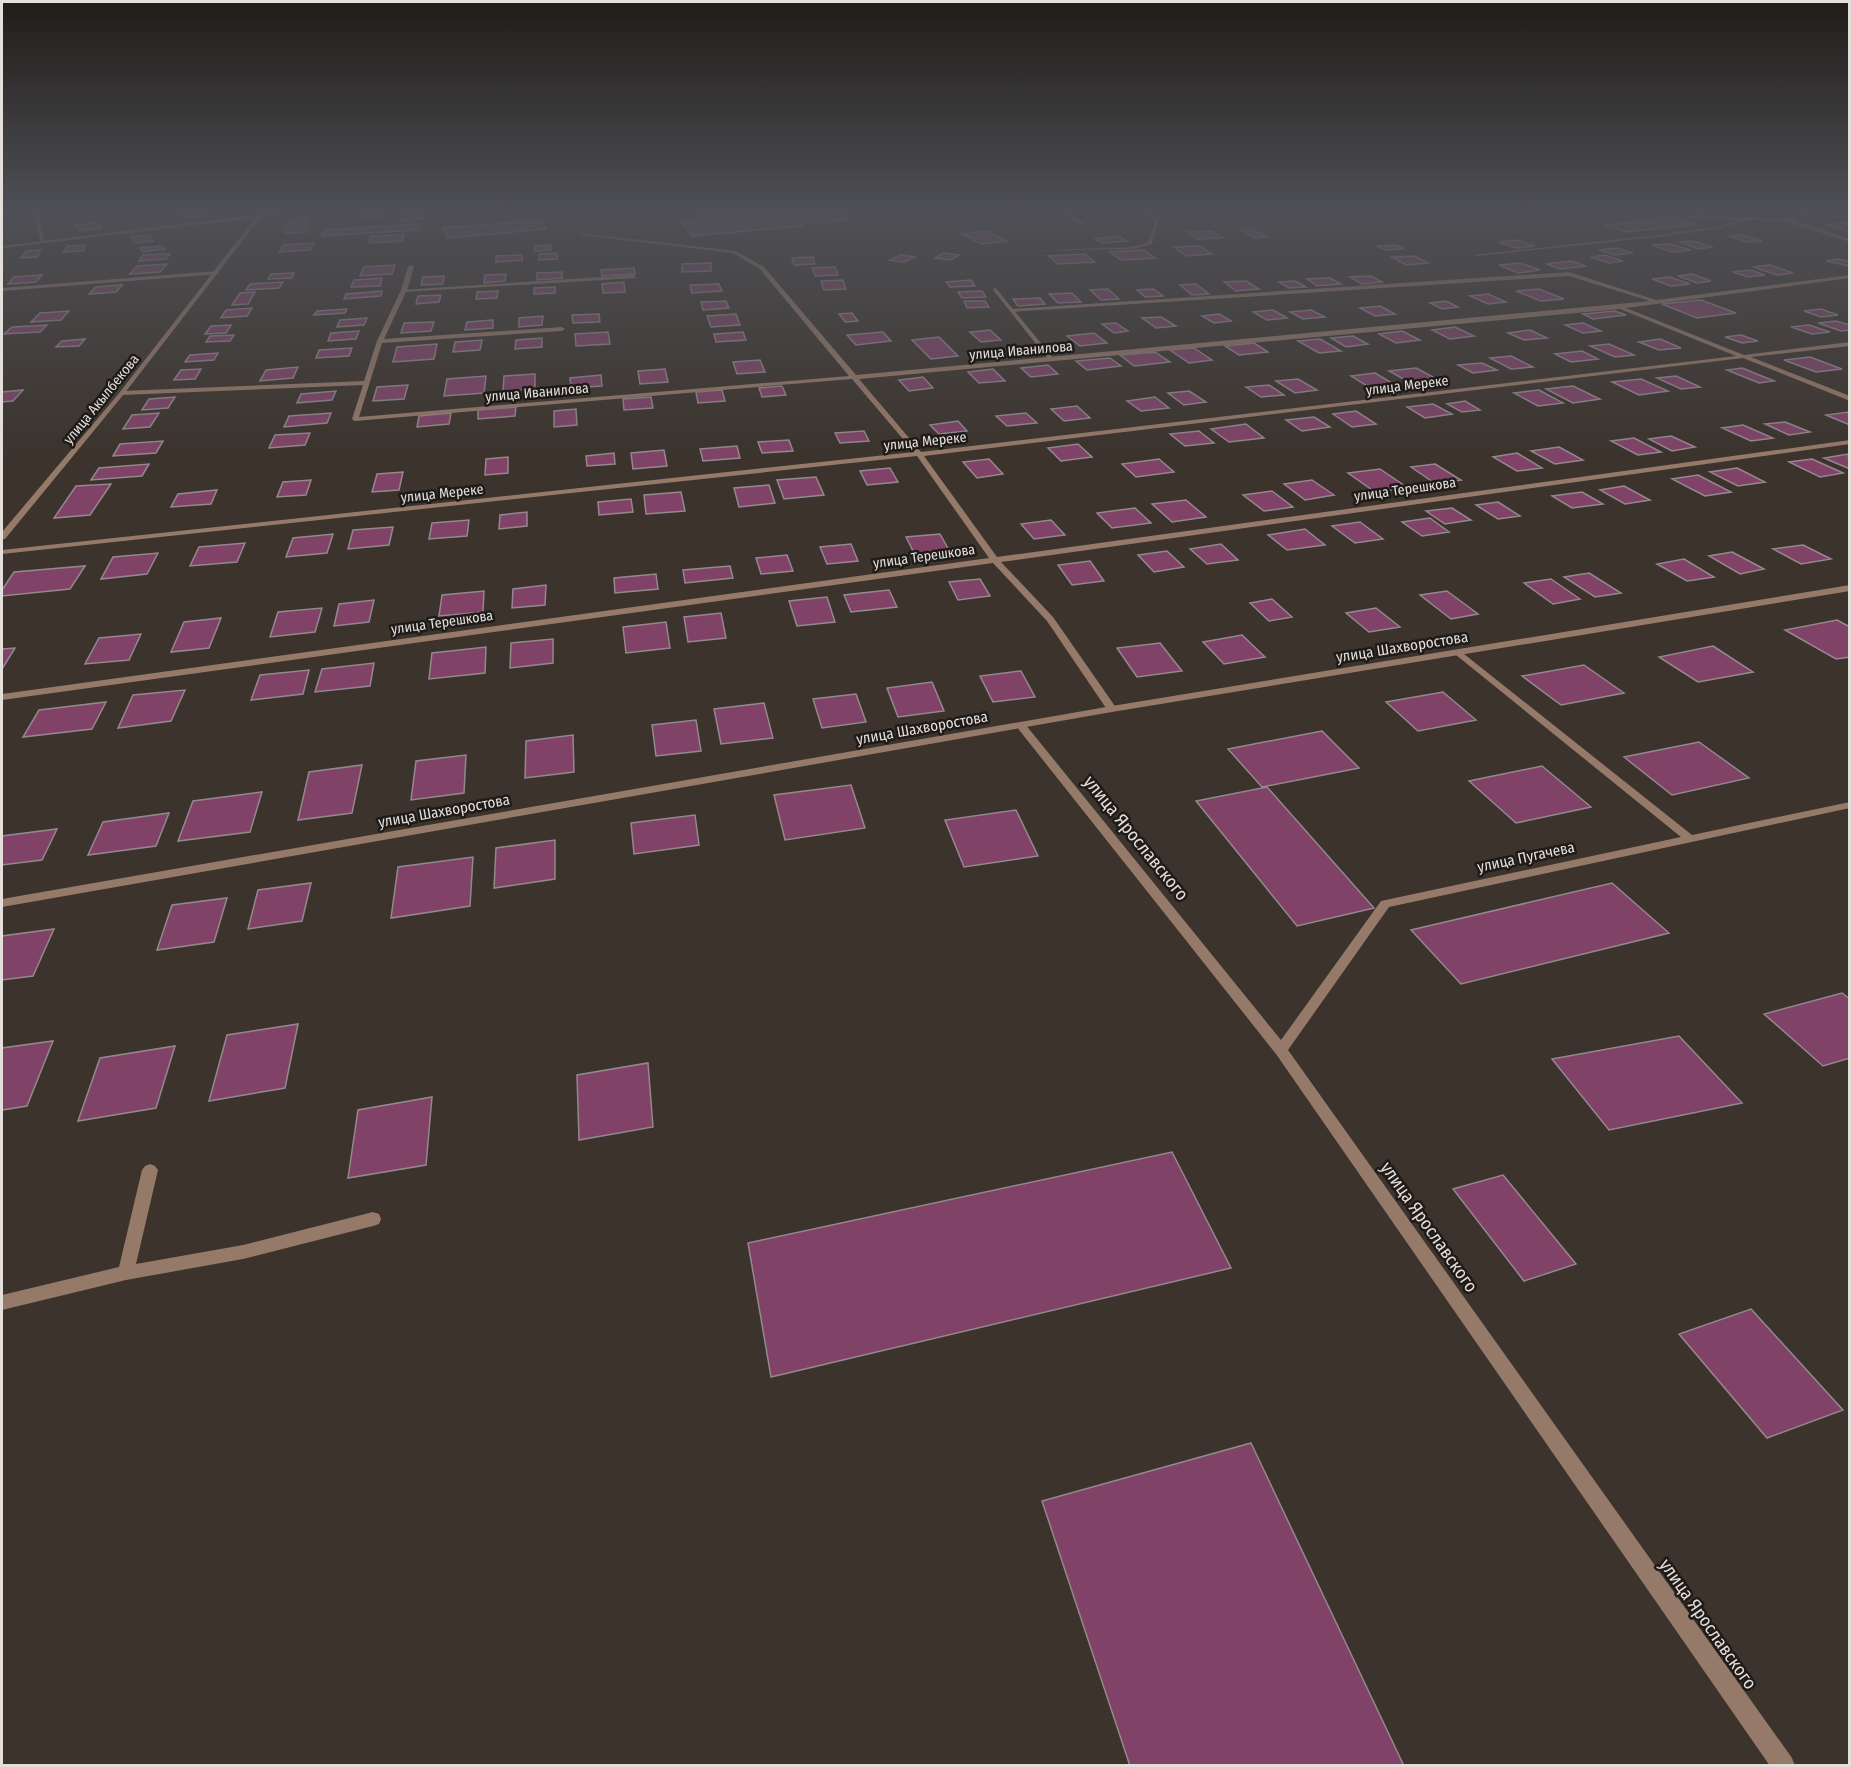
<svg xmlns="http://www.w3.org/2000/svg" width="1851" height="1767" viewBox="0 0 1851 1767" font-family="'Fira Sans Condensed',sans-serif">
<style>
.building{fill:#804367;stroke:#94888e;stroke-width:1.5}
.lines{fill:none;stroke-linecap:round;stroke-linejoin:round}
.service{fill:#967a69;fill-rule:evenodd}
.minor{fill:#967a69;fill-rule:evenodd}
.tertiary{fill:#967a69;fill-rule:evenodd}
.labels{text-anchor:middle;stroke-width:5;stroke-linejoin:round;paint-order:stroke}
.far-street-label{font-size:14px;fill:#e4dfdb;stroke:#1f1b18}
.street-label{font-size:15px;fill:#e4dfdb;stroke:#1f1b18}
.near-street-label{font-size:18px;fill:#e4dfdb;stroke:#1f1b18}
</style>
<rect width="100%" height="100%" fill="#3b332c"/>
<!-- building -->
<path class="building" d="M203 210 208 215 182 218 177 214Z
M396 210H421L426 218 401 221Z
M729 210 732 214 780 210H839L849 220 810 223 807 219 798 220 804 226 692 236 682 222 703 221 697 213Z
M380 211 382 217 360 219 357 213Z
M1676 218 1697 225 1626 232 1604 225Z
M307 219 306 232 285 233 287 221Z
M540 220 546 229 447 238 443 228Z
M97 222 102 228 80 231 76 225Z
M1850 222V232L1826 225Z
M419 224 418 230 322 236 324 230Z
M1242 230H1254L1266 237 1254 238Z
M988 231 1007 241 982 244 962 234Z
M1212 231 1223 238 1198 239 1188 232Z
M150 235 153 241 134 243 132 237Z
M404 235 402 241 369 243 371 236Z
M1743 235 1762 241 1748 242 1729 236Z
M1118 236 1127 241 1103 243 1095 239Z
M1517 240 1535 246 1516 248 1498 242Z
M1693 241 1713 247 1699 249 1679 242Z
M314 243 310 250 279 252 283 245Z
M1670 244 1691 250 1672 252 1652 245Z
M86 245 83 251 63 252 67 246Z
M551 245V250L535 251V246Z
M1396 245 1404 249 1385 250 1377 246Z
M162 246 165 249 143 252 140 248Z
M1200 246 1212 254 1186 256 1174 247Z
M1617 248 1633 253 1615 255 1599 250Z
M41 250 37 257 21 258 26 251Z
M1144 250 1155 258 1121 260 1110 252Z
M557 253V259L539 260V254Z
M943 253 959 255 951 260 935 258Z
M170 254 166 259 139 261 143 255Z
M1085 254 1095 262 1058 264 1049 256Z
M522 255V260L496 262V256Z
M901 255 915 257 904 262 890 260Z
M1605 255 1623 261 1609 263 1591 257Z
M1414 256 1428 263 1406 265 1392 257Z
M813 257 815 264 794 265 792 258Z
M1839 259 1850 262V266L1826 261Z
M1571 261 1586 266 1560 269 1546 264Z
M711 263V271L682 272V264Z
M1520 263 1540 270 1518 273 1499 265Z
M167 264 160 272 130 274 137 266Z
M395 265 392 274 360 276 364 267Z
M1770 265 1793 273 1777 275 1753 267Z
M835 267 838 275 815 276 812 268Z
M634 268 635 274 602 276 601 270Z
M1750 270 1765 275 1748 277 1733 272Z
M562 272V278L537 280V273Z
M294 273 292 278 268 279 271 274Z
M506 274 505 281 484 283 485 275Z
M1692 274 1711 281 1697 283 1678 276Z
M42 275 36 282 8 284 14 277Z
M444 276 443 284 421 285 423 277Z
M1371 276 1382 282 1362 284 1350 277Z
M1670 277 1690 284 1671 286 1652 279Z
M382 278 380 286 351 287 354 280Z
M1330 278 1341 284 1317 286 1307 279Z
M843 280 846 289 824 290 821 281Z
M971 280 975 286 950 287 946 282Z
M1246 281 1259 289 1236 291 1224 282Z
M1295 281 1306 287 1289 288 1279 282Z
M283 282 279 288 246 290 250 284Z
M624 282 625 292 603 293 602 284Z
M719 284 722 291 692 293 690 285Z
M1196 284 1209 294 1192 295 1180 285Z
M122 285 116 292 89 294 96 287Z
M555 287V293L534 294V288Z
M1108 289 1119 299 1101 300 1090 290Z
M1154 289 1163 296 1145 297 1137 290Z
M1539 289 1564 299 1541 301 1516 291Z
M382 291 381 296 344 299 346 294Z
M498 291 497 298 476 299 477 292Z
M982 291 986 297 962 298 958 292Z
M255 292 248 304 232 305 240 293Z
M1072 293 1081 302 1058 303 1049 294Z
M1488 294 1506 302 1488 304 1470 296Z
M441 295 439 302 416 304 418 296Z
M1040 298 1045 304 1018 306 1013 299Z
M1701 300 1736 313 1697 318 1662 304Z
M726 301 729 308 703 310 701 302Z
M964 301H985L989 307 967 308Z
M1446 301 1458 307 1442 309 1430 303Z
M1380 306 1395 314 1375 316 1360 308Z
M252 308 247 316 221 318 226 310Z
M347 309 345 313 314 315 317 311Z
M1821 309 1838 315 1821 317 1804 311Z
M1273 310 1287 318 1267 320 1253 312Z
M1311 310 1325 317 1303 319 1290 312Z
M69 311 61 320 31 322 40 313Z
M1615 311 1626 315 1593 319 1583 314Z
M852 313 858 321 845 322 839 314Z
M599 314 600 322 573 323 572 315Z
M736 314 740 325 711 327 707 316Z
M1219 314 1231 321 1214 323 1202 316Z
M543 316 542 325 519 327V318Z
M1161 317 1176 326 1156 328 1142 318Z
M367 318 364 325 337 327 340 320Z
M493 320V328L465 330 467 322Z
M1836 321 1850 325V330L1841 331 1818 323Z
M434 322 431 331 401 333 404 323Z
M1116 323 1128 331 1114 333 1102 324Z
M1583 323 1601 331 1583 333 1565 325Z
M47 325 40 332 4 334 12 327Z
M231 325 226 333 205 334 211 326Z
M1809 325 1830 332 1812 334 1791 327Z
M1455 327 1474 336 1450 339 1432 330Z
M990 330 1001 340 981 342 970 332Z
M1530 330 1547 338 1524 340 1508 333Z
M359 331 356 339 328 341 331 333Z
M1402 331 1420 340 1396 343 1379 334Z
M608 332 610 344 576 346 575 334Z
M743 332 746 340 716 342 714 334Z
M883 332 891 341 856 345 847 335Z
M1094 333 1107 343 1080 346 1067 336Z
M234 335 230 341 206 342 210 336Z
M1741 335 1758 341 1742 343 1725 337Z
M1353 336 1368 344 1346 347 1331 338Z
M939 337 958 356 931 359 912 340Z
M542 338V347L515 349 516 340Z
M85 339 79 346 56 347 62 341Z
M1320 339 1341 351 1319 353 1298 341Z
M1660 339 1681 348 1659 350 1639 342Z
M482 340 480 350 453 352 455 342Z
M1254 343 1268 352 1239 355 1225 346Z
M437 344 434 359 393 362 397 347Z
M1609 344 1634 355 1615 357 1590 346Z
M352 348 349 356 316 358 319 350Z
M1194 348 1212 360 1189 363 1170 350Z
M1582 351 1598 359 1571 362 1555 354Z
M1155 352 1170 362 1134 366 1120 355Z
M218 353 214 360 185 362 190 355Z
M1511 356 1533 367 1511 369 1490 358Z
M1810 357 1842 369 1816 372 1784 360Z
M1110 358 1121 366 1087 370 1076 361Z
M760 360 765 372 737 374 733 362Z
M1482 363 1497 370 1473 373 1458 365Z
M1048 365 1058 374 1031 377 1021 368Z
M298 367 293 378 260 381 266 370Z
M1416 368 1435 378 1407 381 1389 371Z
M1742 368 1774 381 1759 383 1727 370Z
M201 369 195 379 174 380 181 370Z
M665 369 668 382 640 384 638 371Z
M993 369 1005 381 979 383 968 372Z
M1375 373 1392 383 1367 386 1351 376Z
M535 374V389L503 391 504 376Z
M601 375 602 386 571 388 570 378Z
M486 376 484 393 444 396 447 379Z
M1676 376 1700 387 1681 389 1657 378Z
M923 377 933 388 909 391 899 380Z
M1298 379 1317 390 1295 393 1276 381Z
M1641 379 1668 391 1639 395 1612 382Z
M408 385 404 399 373 401 377 387Z
M1269 385 1284 395 1261 397 1246 387Z
M782 386 786 395 762 397 759 388Z
M1573 386 1600 399 1573 403 1546 389Z
M23 390 13 401 2 402V392Z
M722 390 725 401 698 403 696 392Z
M1539 390 1563 403 1538 406 1514 393Z
M336 391 332 400 297 403 301 394Z
M1189 391 1206 402 1184 405 1168 393Z
M175 397 168 408 142 410 149 399Z
M651 397 653 408 624 410 623 399Z
M1155 397 1169 408 1141 411 1127 401Z
M1465 401 1480 410 1462 412 1447 404Z
M1433 404 1452 414 1425 418 1407 407Z
M1077 406 1090 418 1064 421 1051 409Z
M516 407 515 416 478 419V410Z
M576 409 577 425 554 427V411Z
M1356 411 1376 424 1352 427 1333 414Z
M1848 412 1850 425 1826 415Z
M159 413 150 427 123 429 132 415Z
M331 413 327 423 284 427 289 416Z
M451 413 449 424 417 427 419 416Z
M1026 413 1037 423 1007 426 996 416Z
M1314 417 1330 427 1302 431 1286 420Z
M958 421 967 431 939 434 930 425Z
M1785 422 1810 432 1789 435 1765 424Z
M1246 424 1264 438 1229 442 1211 429Z
M1743 425 1773 438 1751 441 1722 428Z
M864 431 869 441 840 443 835 433Z
M1199 431 1214 443 1185 446 1170 434Z
M310 433 305 445 269 448 275 435Z
M1671 436 1695 447 1672 451 1649 439Z
M1634 438 1661 452 1638 455 1611 441Z
M789 440 793 451 762 453 758 442Z
M163 441 156 453 113 456 120 444Z
M1078 444 1092 457 1061 461 1048 448Z
M737 446 740 458 703 461 700 449Z
M1559 447 1583 460 1555 464 1531 451Z
M664 450 667 466 633 469 631 453Z
M614 453 615 464 587 466 586 456Z
M1517 453 1542 468 1517 471 1493 457Z
M1848 454 1850 469 1824 458Z
M508 457V473L485 475 486 459Z
M989 459 1003 474 977 478 963 462Z
M1159 459 1174 472 1136 477 1122 464Z
M1812 459 1843 473 1820 477 1789 462Z
M149 464 142 476 91 480 99 468Z
M1435 464 1461 480 1436 484 1411 467Z
M890 468 898 482 867 485 860 471Z
M1737 468 1765 482 1738 486 1710 472Z
M1380 469 1408 488 1375 492 1348 473Z
M403 472 399 490 372 492 377 474Z
M1698 475 1731 492 1705 496 1672 479Z
M816 477 824 495 784 499 777 480Z
M311 480 306 495 277 497 283 482Z
M1312 480 1334 495 1305 500 1284 484Z
M111 484 90 515 54 518 76 486Z
M769 485 775 503 739 507 734 488Z
M1624 486 1650 500 1625 504 1600 490Z
M217 490 211 504 171 507 178 494Z
M1272 491 1293 507 1264 511 1243 495Z
M681 492 685 511 646 514 644 495Z
M1582 492 1603 504 1572 508 1552 496Z
M631 499 633 512 599 515 598 502Z
M1186 500 1206 517 1172 522 1152 504Z
M1498 502 1520 516 1498 519 1476 505Z
M1135 508 1151 523 1112 528 1097 513Z
M1452 508 1471 520 1445 524 1426 511Z
M527 512V526L499 529 500 515Z
M1430 518 1449 532 1422 536 1402 522Z
M469 520 467 536 429 539 432 523Z
M1051 520 1065 535 1034 539 1021 524Z
M1360 522 1383 539 1355 543 1332 526Z
M393 527 389 545 348 549 353 530Z
M1305 529 1325 545 1287 550 1268 535Z
M333 534 327 553 286 557 293 538Z
M940 534 949 550 914 553 906 537Z
M245 543 237 562 190 566 199 547Z
M851 544 858 561 827 564 820 547Z
M1221 544 1238 560 1207 564 1190 549Z
M1803 545 1831 559 1801 564 1773 549Z
M1167 551 1184 567 1154 572 1138 555Z
M1732 552 1764 569 1740 574 1709 556Z
M158 553 147 574 101 579 113 557Z
M787 555 793 571 761 574 756 558Z
M1684 559 1714 577 1687 581 1657 564Z
M1090 561 1104 581 1072 585 1058 565Z
M85 566 70 589 2 596V590L14 572Z
M730 566 733 578 685 583 683 570Z
M1589 573 1621 593 1595 597 1564 577Z
M656 574 658 589 615 593 614 578Z
M980 579 990 596 958 600 949 582Z
M1551 579 1580 599 1553 604 1524 583Z
M546 585 545 605 512 608 513 589Z
M889 590 897 607 851 612 844 595Z
M484 591 483 612 439 616 442 595Z
M1447 591 1478 614 1451 619 1420 595Z
M827 597 835 622 797 626 789 601Z
M1272 599 1292 617 1269 621 1250 603Z
M374 600 369 622 334 626 339 604Z
M322 608 315 632 270 637 278 612Z
M1376 608 1400 627 1369 632 1346 613Z
M721 613 726 638 688 642 684 617Z
M221 618 209 648 171 652 184 622Z
M1837 620 1850 627V657L1836 659 1785 630Z
M666 622 670 648 626 653 623 627Z
M141 634 129 660 85 664 99 638Z
M1242 635 1265 657 1224 664 1203 642Z
M553 639V663L510 668 511 643Z
M1160 643 1182 671 1137 677 1117 648Z
M1713 646 1753 672 1698 682 1659 657Z
M486 647 485 673 429 679 432 653Z
M15 648 2 669V649Z
M374 663 370 686 315 692 322 669Z
M1584 665 1624 693 1561 705 1522 676Z
M309 670 303 694 251 700 260 675Z
M1021 671 1035 697 993 702 980 676Z
M932 682 944 711 898 717 887 688Z
M185 690 171 721 118 728 133 695Z
M1443 692 1476 720 1418 731 1386 702Z
M856 694 866 722 822 728 813 699Z
M106 702 92 729 23 737 39 710Z
M764 703 773 738 721 744 714 709Z
M696 720 701 751 656 756 652 725Z
M1322 731 1359 768 1262 787 1228 749Z
M573 735 574 772 525 778 526 741Z
M1699 742 1749 778 1672 795 1624 757Z
M466 755 464 793 411 800 416 761Z
M362 765 352 813 298 820 309 772Z
M1542 766 1591 807 1516 823 1469 781Z
M851 785 865 828 785 840 774 795Z
M1267 787 1374 908 1297 926 1196 801Z
M262 792 250 832 178 841 193 801Z
M1016 810 1038 856 964 867 945 820Z
M169 813 156 846 88 855 103 822Z
M695 815 699 845 634 854 631 823Z
M57 829 42 860 2 865V836Z
M555 840V879L494 888 496 848Z
M473 857 470 906 391 918 398 867Z
M311 883 302 921 248 929 258 890Z
M1612 883 1669 933 1461 984 1411 930Z
M227 898 214 942 157 950 172 905Z
M54 929 33 976 2 980V936Z
M1842 993 1850 999V1058L1823 1066 1764 1014Z
M298 1024 285 1088 209 1101 227 1035Z
M1679 1036 1742 1103 1609 1130 1552 1059Z
M53 1041 27 1106 2 1110V1048Z
M175 1046 156 1108 78 1121 100 1058Z
M648 1063 653 1127 579 1140 577 1075Z
M432 1097 426 1165 348 1178 358 1110Z
M1172 1152 1231 1268 771 1377 748 1243Z
M1503 1175 1576 1264 1524 1281 1453 1189Z
M1751 1309 1843 1410 1767 1438 1679 1334Z
M1251 1443 1404 1766H1130L1042 1501Z"/>
<g class="lines">
<!-- service -->
<path class="service" d="M634 275 636 278 404 292 401 290Z
M995 287 1053 358V360H1049L993 290Z"/>
<!-- minor -->
<path class="minor" d="M33 210H37L45 243 41 242Z
M1055 210H1061L1087 224 1083 225Z
M1136 210H1142L1159 220 1152 244 1132 249 1027 251 1132 247 1148 242 1155 221Z
M1686 210H1693L1715 218 1711 219Z
M1746 218 1748 220 1721 228 1658 237 1476 256 1474 255 1658 235 1720 226Z
M580 233 736 251 764 267 856 375 1650 301 1569 276 1010 312 1012 309 1569 272 1656 300 1850 275V278L1626 308 1744 355 1850 342V346L1751 357 1850 396V401L1743 358 924 456 997 557 1850 440V444L1001 562 1053 617 1117 709 1112 712 1108 711 1047 621 993 563 2 700V694L989 558 917 456 2 554V550L914 452 852 379 355 421 352 419 363 385 122 395 119 393 122 391 364 381 377 341 401 290 408 267 411 265 414 267 407 290 384 339 562 327 565 329 562 331 382 343 359 417 849 376 760 269 733 253 582 235ZM1620 309 1736 356 921 452 859 379Z
M217 271 219 274 2 291V288Z
M1459 650 1692 835 1850 802V808L1389 907 1288 1050 1792 1758 1795 1766H1770L1276 1054 1016 726 1017 724H1025L1281 1040 1381 901 1681 837 1456 655 1454 653Z
M150 1164 155 1166 158 1170 136 1264 243 1245 373 1212 379 1214 381 1219 379 1224 373 1226 243 1259 126 1280 2 1310V1295L119 1267 142 1170 145 1166Z"/>
<!-- tertiary -->
<path class="tertiary" d="M294 210H309L261 217 124 394 5 539H2V532L120 392 255 218 2 248V246Z
M1656 210 1698 216 1791 219 1797 214 1838 210 1798 216 1794 220 1850 239V242L1792 224 1791 221 1698 218Z
M1850 585V591L1112 712 2 907V899L1112 706Z"/>
</g>
<!-- sky -->
<linearGradient id="sky" x2="0" y2="1"><stop stop-color="#201c18"/><stop offset="0.46" stop-color="#4f5056"/><stop offset="1" stop-color="#4f5056" stop-opacity="0"/></linearGradient>
<rect width="1851" height="458" fill="url(#sky)"/>
<g class="labels">
<!-- far-street labels -->
<g class="far-street-label">
<text transform="translate(1021 350) rotate(-5)" y="5">улица Иванилова</text>
<text transform="translate(1407 385) rotate(-7)" y="5">улица Мереке</text>
<text transform="translate(537 392) rotate(-5)" y="5">улица Иванилова</text>
<text transform="translate(101 399) rotate(-51)" y="5">улица Акылбекова</text>
<text transform="translate(925 441) rotate(-6)" y="5">улица Мереке</text>
<text transform="translate(1405 489) rotate(-8)" y="5">улица Терешкова</text>
<text transform="translate(442 493) rotate(-6)" y="5">улица Мереке</text>
<text transform="translate(924 556) rotate(-8)" y="5">улица Терешкова</text>
<text transform="translate(442 622) rotate(-8)" y="5">улица Терешкова</text>
</g>
<!-- street labels -->
<g class="street-label">
<text transform="translate(1402 647) rotate(-9)" y="5">улица Шахворостова</text>
<text transform="translate(922 728) rotate(-10)" y="5">улица Шахворостова</text>
<text transform="translate(444 811) rotate(-10)" y="5">улица Шахворостова</text>
<text transform="translate(1526 857) rotate(-12)" y="5">улица Пугачева</text>
</g>
<!-- near-street labels -->
<g class="near-street-label">
<text transform="translate(1136 838) rotate(51)" y="6">улица Ярославского</text>
<text transform="translate(1429 1227) rotate(55)" y="6">улица Ярославского</text>
<text transform="translate(1708 1624) rotate(55)" y="6">улица Ярославского</text>
</g>
</g>
<!-- border -->
<rect width="1851" height="1767" fill="none" stroke="#e4dfdb" stroke-width="6"/>
</svg>
